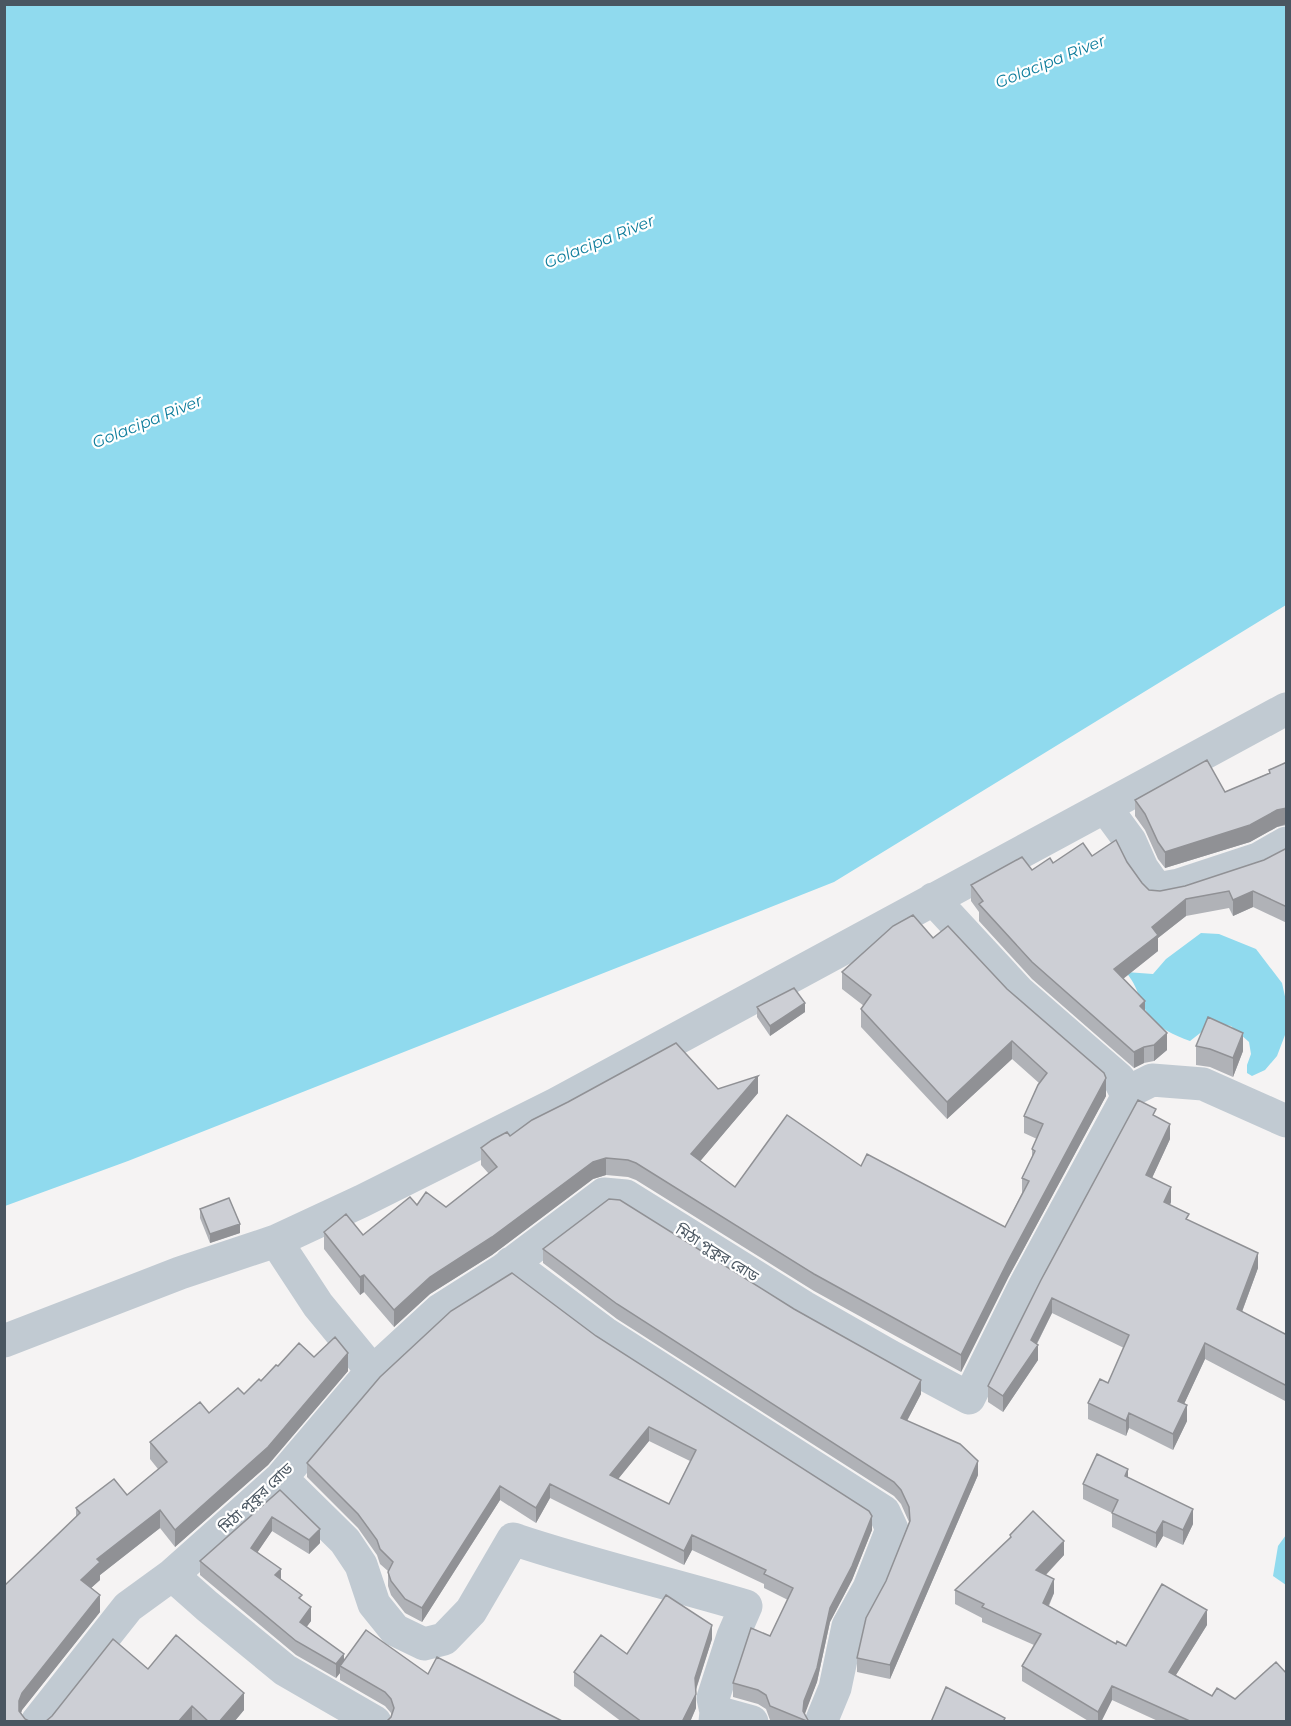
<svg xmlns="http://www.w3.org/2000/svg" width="1291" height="1726" viewBox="0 0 1291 1726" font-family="Montserrat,'Noto Sans Bengali',sans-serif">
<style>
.water{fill:#90daee}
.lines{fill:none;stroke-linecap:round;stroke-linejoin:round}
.minor{stroke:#c1cad2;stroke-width:33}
.wall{fill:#b0b2b7;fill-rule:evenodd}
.shaded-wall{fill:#909195}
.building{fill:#cdcfd5;stroke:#909195;stroke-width:1.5;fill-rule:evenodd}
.labels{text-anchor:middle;stroke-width:4.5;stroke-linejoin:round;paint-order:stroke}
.street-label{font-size:15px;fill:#4a5661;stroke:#fff}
.water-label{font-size:16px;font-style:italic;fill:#0c7c9b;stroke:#fff}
</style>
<rect width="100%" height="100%" fill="#f5f3f3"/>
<!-- water -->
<path class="water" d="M5 4 1286 5V605L834 882 128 1161 5 1206Z
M1201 933 1219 934 1256 949 1282 983 1286 1001 1285 1035 1277 1056 1265 1070 1252 1076 1247 1073V1065L1251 1054 1249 1042 1231 1026 1213 1023 1190 1041C1168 1033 1151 1025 1141 1001 1136 988 1135 984 1126 972L1153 974 1166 959Z
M1286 1535V1585L1273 1576 1278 1546Z"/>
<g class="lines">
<!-- minor -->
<path class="minor" d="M1105 807 1130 841 1142 868 1157 889 1179 885 1258 859 1286 843
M1126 1093 1152 1080 1203 1084 1286 1121
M276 1241 318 1305 373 1372
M511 1263 606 1334 884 1512 892 1529 869 1588 848 1626 835 1688 821 1722
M4 1341 180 1273 276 1241 362 1201 556 1104 1286 709
M281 1478 345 1541 361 1565 374 1604 395 1630 424 1644 444 1639 471 1611 513 1539C590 1565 669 1583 746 1606L733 1636 713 1698 716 1712 715 1722
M172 1575 207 1606 285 1670 375 1722
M716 1712 752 1722
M37 1722 128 1607 172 1575 281 1478 366 1378 440 1310 503 1270 604 1194 626 1196 804 1307 890 1356 969 1398 1024 1287 1126 1099V1093L1119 1079 1019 992 933 899"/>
</g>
<!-- wall -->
<path class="wall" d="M1287 762V825L1277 827 1250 842 1165 868 1158 859 1145 830 1135 816V800L1225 792 1269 773V770Z
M1287 848V923L1253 907 1233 916 1229 908 1186 916 1158 938V951L1123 979 1145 1011 1167 1050 1154 1061 1144 1063 1134 1068 1032 979 979 921V912L971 901V885L1032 870 1053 863 1092 856 1127 862 1142 883 1149 890 1160 891 1185 886 1264 860Z
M933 938 1106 1096 1008 1278 961 1372 814 1291 636 1180 628 1177 606 1175 593 1179 492 1255 430 1294 394 1327 364 1292 360 1295 324 1249V1232L363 1235 417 1205 446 1207 489 1174 481 1165V1148L510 1136 718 1089 758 1093 700 1161 735 1187 861 1166 1005 1227 1022 1193V1178L1032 1157V1149L1037 1139 1024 1133V1116L1039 1083 1012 1059 947 1119 861 1027V1009L864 1006 842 989V972Z
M757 1007 805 1012 770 1036 757 1017Z
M1196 1046 1243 1051 1233 1077 1210 1067 1196 1065Z
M1156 1117 1170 1139 1152 1178 1171 1202 1170 1205 1189 1221 1258 1268 1242 1312 1287 1335V1402L1205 1359 1184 1404 1187 1421 1173 1450 1129 1428 1126 1436 1088 1419V1403L1108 1383 1124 1348 1052 1313 1037 1344 1038 1360 1003 1412 988 1402V1386Z
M200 1209 240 1233 210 1243 200 1218Z
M543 1249 921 1394 907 1421 978 1475 890 1679 857 1672V1658L909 1522 901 1504 894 1496 617 1319 543 1263Z
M596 1336 872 1530 852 1580 830 1622 817 1682 804 1714 809 1722H775L770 1720 766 1709 758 1704 733 1697V1683L770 1636 788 1600 764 1588V1584L692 1550 684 1565 550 1498 536 1523 500 1500 422 1622 405 1613 391 1595 388 1586V1571L380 1564 377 1555 358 1528 307 1477V1463ZM649 1441 690 1461 669 1504 618 1479Z
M314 1357 348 1371 268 1465 175 1547 160 1528 100 1575V1580L91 1588 100 1612 22 1710 21 1713 25 1719 4 1722 76 1517V1508L127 1495 158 1469 150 1459V1442L209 1413 244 1394 278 1366Z
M1128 1478 1193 1524 1183 1545 1163 1536 1156 1548 1112 1527V1513L1083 1499V1484Z
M280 1490 320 1543 309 1554 272 1531 257 1552 281 1580 302 1600 311 1621 306 1627 344 1661 428 1674 564 1722 391 1717V1713L385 1706 340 1680V1673L336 1678 296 1655 200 1575V1561Z
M1010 1535 1064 1555 1046 1575 1054 1593 1049 1606 1116 1644 1126 1646 1207 1625 1176 1675 1212 1696 1235 1699 1287 1722H1160L1112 1700 1101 1722H1090L1022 1681V1666L1034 1645 982 1622V1618L955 1604V1590L1010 1538Z
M712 1639 696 1690V1708L690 1722H622L574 1686V1672L627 1654Z
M148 1669 244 1710 234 1722H45Z"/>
<!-- shaded-wall -->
<path class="shaded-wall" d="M1286 808V824L1277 827 1250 842 1165 868V852L1277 810Z
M1253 891V907L1233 916V900Z
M1186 899V916L1158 938V951L1114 986V969L1152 927Z
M1145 1001V1017L1140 1006Z
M805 1003V1012L770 1036V1026Z
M1167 1033V1050L1154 1061V1045Z
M1243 1033V1051L1233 1077V1058Z
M1012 1041V1059L947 1119V1102Z
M1144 1047V1063L1134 1068V1052Z
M758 1076V1093L691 1172V1154Z
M1106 1078V1096L1008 1278 961 1372V1355L1008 1261Z
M1170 1124V1139L1146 1191V1175Z
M606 1158V1175L593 1179 492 1255 430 1294 394 1327V1310L430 1277 593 1162Z
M1171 1187V1202L1164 1218V1202Z
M240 1224V1233L210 1243V1234Z
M1258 1253V1268L1237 1325V1309Z
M364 1275V1292L360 1295V1277Z
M1052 1298V1313L1032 1353 1038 1345V1360L1003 1412V1396Z
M1205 1343V1359L1178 1417V1401Z
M348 1353V1371L268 1465 175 1547V1530Z
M921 1380V1394L901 1432V1418Z
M1187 1405V1421L1173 1450V1434Z
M1129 1413V1428L1126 1436V1421Z
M649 1427V1441L610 1489V1475Z
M978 1461V1475L890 1679V1665Z
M1128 1469V1483L1125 1476Z
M550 1484V1498L536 1523V1508Z
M500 1486V1500L422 1622V1608Z
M1193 1509V1524L1183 1545V1530Z
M160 1510V1528L100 1575V1580L81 1597V1580L97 1559Z
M872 1516V1530L852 1580 830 1622 817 1682 803 1719 804 1701 830 1608Z
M272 1517V1531L251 1562V1548Z
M1163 1521V1536L1156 1548V1533Z
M320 1529V1543L309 1554V1540Z
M692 1535V1550L684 1565V1551Z
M1064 1541V1555L1036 1585V1570Z
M281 1569V1583L275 1575Z
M1054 1579V1593L1043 1617V1603Z
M100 1595V1612L22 1710 19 1719V1701L22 1693Z
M311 1607V1621L300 1636V1622Z
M1207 1610V1625L1169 1686V1672Z
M712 1625V1639L695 1692V1678Z
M344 1654V1668L340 1666V1673L336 1678V1664Z
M1112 1686V1700L1101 1722H1098V1712Z
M244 1693V1710L234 1722H219Z
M696 1694V1708L690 1722H682Z
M192 1706V1722H178Z"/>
<!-- building -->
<path class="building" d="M1207 760 1225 792 1270 773 1269 770 1287 762V808L1277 810 1250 825 1165 852 1158 842 1145 814 1135 800Z
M1116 840 1127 862 1142 883 1149 890 1160 891 1185 886 1264 860 1287 848V907L1253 891 1233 900 1229 891 1186 899 1152 927 1158 935 1114 969 1145 1001 1140 1006 1167 1033 1154 1045 1144 1047 1134 1052 1032 962 979 904 983 901 971 885 1022 857 1032 870 1050 858 1053 863 1083 843 1092 856Z
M913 915 933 938 948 926 1007 989 1104 1073 1106 1078 1008 1261 961 1355 814 1274 636 1163 628 1160 606 1158 593 1162 492 1237 430 1277 394 1310 364 1275 360 1277 324 1232 346 1214 363 1235 410 1197 417 1205 426 1192 446 1207 497 1167 481 1148 492 1140 507 1132 510 1136 532 1120 568 1102 676 1043 718 1089 758 1076 691 1154 735 1187 787 1115 861 1166 867 1154 1005 1227 1029 1181 1022 1178 1035 1151 1032 1149 1043 1124 1024 1116 1038 1085 1047 1073 1012 1041 947 1102 861 1009 871 995 842 972 893 926Z
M794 988 805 1003 770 1026 757 1007Z
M1208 1017 1243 1033 1233 1058 1210 1049 1196 1046Z
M1138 1100 1156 1109 1153 1115 1170 1124 1146 1175 1171 1187 1164 1202 1189 1214 1186 1219 1258 1253 1237 1309 1287 1335V1386L1205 1343 1178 1401 1187 1405 1173 1434 1129 1413 1126 1421 1088 1403 1100 1379 1108 1383 1129 1335 1052 1298 1031 1340 1038 1345 1003 1396 988 1386 1041 1280Z
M229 1198 240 1224 210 1234 200 1209Z
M609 1199 620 1200 794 1309 921 1380 901 1418 960 1444 978 1461 890 1665 857 1658 866 1618 886 1581 910 1521 909 1507 901 1490 894 1482 617 1304 543 1249Z
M512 1273 596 1336 869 1511 872 1516 852 1566 830 1608 817 1668 804 1701 803 1711 809 1722 770 1706 766 1695 758 1690 733 1683 751 1628 770 1636 793 1588 764 1574 766 1570 692 1535 684 1551 550 1484 536 1508 500 1486 422 1608 405 1599 391 1581 388 1572 393 1562 380 1549 377 1540 358 1514 307 1463 380 1377 451 1311ZM649 1427 696 1450 669 1504 610 1475Z
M335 1337 348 1353 268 1447 175 1530 160 1510 97 1559 100 1562 81 1580 100 1595 22 1693 19 1701V1711L25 1719 31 1722H4V1586L80 1513 76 1508 114 1479 127 1495 167 1462 150 1442 200 1402 209 1413 238 1388 244 1394 259 1379 261 1381 276 1365 278 1366 299 1343 314 1357Z
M1097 1454 1128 1469 1125 1476 1193 1509 1183 1530 1163 1521 1156 1533 1112 1513 1118 1500 1083 1484Z
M280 1490 320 1529 309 1540 272 1517 251 1548 281 1569 275 1575 302 1595 299 1598 311 1607 300 1622 344 1654 336 1664 296 1641 200 1561Z
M1033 1511 1064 1541 1036 1570 1054 1579 1043 1603 1116 1644 1117 1641 1126 1646 1162 1584 1207 1610 1169 1672 1212 1696 1217 1688 1235 1699 1276 1662 1287 1674V1722H1192L1112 1686 1098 1712 1022 1666 1041 1634 982 1607 984 1604 955 1590 1011 1537 1010 1535Z
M666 1595 712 1625 695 1678 696 1694 682 1722H642L574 1672 601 1635 627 1654Z
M366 1630 428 1674 437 1657 564 1722H386L391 1717 394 1708 391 1699 385 1692 340 1666Z
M176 1635 244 1693 219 1722H209L192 1706 178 1722H45L52 1716 113 1639 148 1669Z
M946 1687 1005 1718 1003 1722H931Z"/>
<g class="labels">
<!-- street labels -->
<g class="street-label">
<text transform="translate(717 1253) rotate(32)" y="5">মিঠা পুকুর রোড</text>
<text transform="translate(256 1498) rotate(-43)" y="5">মিঠা পুকুর রোড</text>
</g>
<!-- water labels -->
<g class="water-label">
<text transform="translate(1050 61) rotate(-22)" y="6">Golacipa River</text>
<text transform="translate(599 241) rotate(-22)" y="6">Golacipa River</text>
<text transform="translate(147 421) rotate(-22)" y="6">Golacipa River</text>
</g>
</g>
<!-- border -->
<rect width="1291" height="1726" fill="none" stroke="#4a5661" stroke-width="12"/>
</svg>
